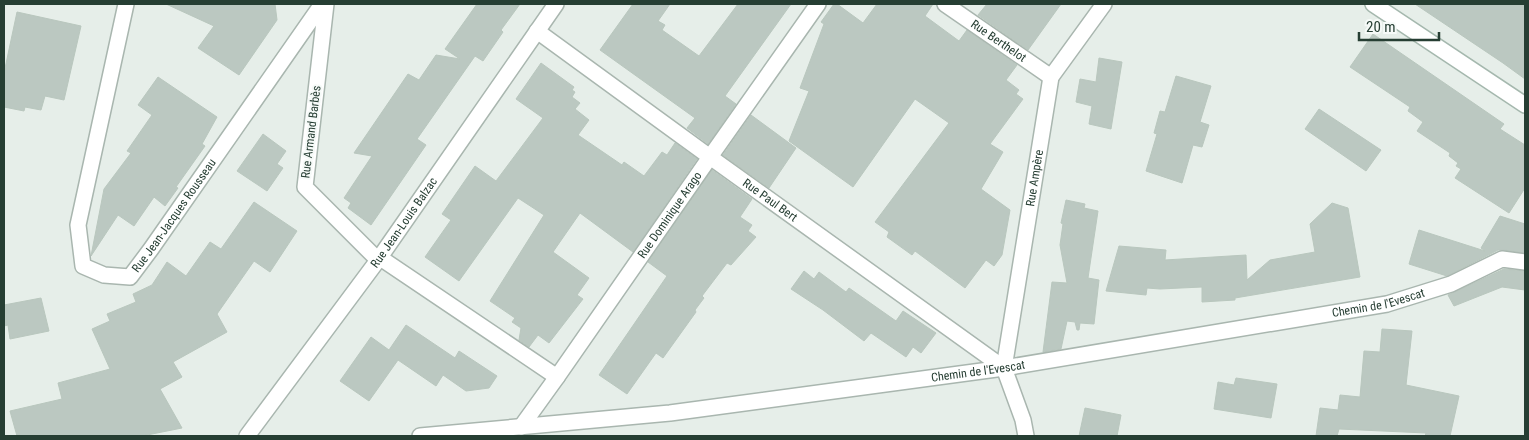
<svg xmlns="http://www.w3.org/2000/svg" width="1529" height="440" viewBox="0 0 1529 440" font-family="'Roboto Condensed',sans-serif">
<style>
.building{fill:#bbc8c1;stroke:#b9c7be}
.lines{fill:none;stroke-linecap:round;stroke-linejoin:round}
.minor-casing{stroke:#a9b6af;stroke-width:18}
.secondary-casing{stroke:#a5b8ae;stroke-width:18}
.minor{stroke:#fff;stroke-width:15}
.secondary{stroke:#fff;stroke-width:15}
.labels{text-anchor:middle;stroke-width:4;stroke-linejoin:round;paint-order:stroke}
.street-label{font-size:12px;fill:#263e33;stroke:#f6faf8}
</style>
<rect width="100%" height="100%" fill="#e6eee9"/>
<!-- building -->
<path class="building" d="M166 4H275L277 20 239 75 198 48 214 26Z
M477 4H520L501 30 503 32 483 61 475 56 417 139 426 145 371 225 348 208 351 203 344 198 372 156 354 153 408 74 419 80 436 55 460 59 445 49Z
M633 4H670L658 21 665 25 662 30 699 56 738 4H791L725 96 736 104 708 144 687 128 695 118 600 50Z
M834 4H837L863 23 877 4H933L925 16 959 41 967 30 1017 65 1006 80 1019 90 1016 94 1023 99 990 144 1003 152 981 189 1010 210 1002 255 994 266 986 260 965 288 915 251 912 255 887 237 889 232 875 222 949 123 915 99 853 187 789 141 809 91 800 88 824 24 821 22Z
M987 4H1061L1028 50 978 15Z
M1415 4H1525V79L1503 63Z
M17 12 81 26 64 100 45 96 41 110 25 107 24 111 4 107V73Z
M1373 34 1504 124 1500 129 1525 145V188L1509 213 1455 178 1461 169 1456 166 1458 163 1449 156 1450 153 1417 131 1423 122 1408 111 1410 107 1350 67Z
M1099 58 1122 62 1111 129 1089 124 1092 106 1076 102 1080 79 1096 82Z
M541 63 574 87 572 90 575 92 572 97 580 103 575 109 589 120 578 135 622 165 624 162 644 176 662 152 667 155 675 143 697 159 633 252 580 213 553 252 589 278 577 295 583 299 549 343 538 335 529 347 519 340 521 328 512 322 515 318 490 301 544 215 518 198 459 281 425 257 451 220 442 214 475 166 496 181 543 118 516 99Z
M1176 76 1211 86 1200 122 1209 125 1202 147 1193 145 1182 183 1146 171 1157 134 1154 133 1160 111 1165 112Z
M158 77 217 117 202 144 205 146 176 187 178 188 165 206 154 197 134 226 118 215 91 256 104 189 131 153 127 151 152 115 138 105Z
M1319 109 1381 150 1366 171 1305 129Z
M751 115 796 148 769 188 723 155Z
M263 134 286 151 277 164 283 168 267 191 237 171Z
M712 170 752 199 740 217 752 225 748 231 756 237 731 265 727 263 702 296 704 298 695 310 696 312 663 358 656 353 627 394 599 375 667 276 648 262Z
M1066 200 1085 204 1084 208 1098 211 1088 278 1099 280 1094 324 1080 323 1079 330H1077L1075 322 1067 321 1061 349 1043 352 1052 282 1067 283 1060 245 1063 224 1061 223Z
M254 202 297 231 270 272 254 261 217 314 227 332 173 362 182 377 160 389 182 428 142 436H17L10 411 62 399 58 383 110 369 92 329 110 321 107 314 136 302 133 294 152 285 167 262 186 276 210 242 221 249Z
M1332 203 1348 208 1360 277 1235 298V300L1202 302V287L1160 289 1147 288 1146 295 1106 291 1119 246 1166 250 1165 260 1246 255 1247 280 1270 260 1315 252 1310 224Z
M1500 216 1525 224V253L1503 250H1498L1447 276 1409 264 1419 230 1485 251 1481 248Z
M1504 269 1525 271V290L1502 287 1454 306 1448 295Z
M804 271 814 279 819 272 846 292 849 288 896 321 903 311 936 333 921 353 913 347 906 357 871 333 864 341 823 310 791 289Z
M41 298 49 331 10 339 8 325 4 326V305Z
M406 325 455 358 459 351 497 376 489 388 466 391 443 375 436 386 398 360 369 401 340 381 371 337 389 350Z
M1382 329 1412 331 1406 385 1459 396 1450 436H1425L1426 433 1339 429 1337 436H1316L1320 408 1338 410 1340 395 1360 397 1364 351 1380 352Z
M1236 378 1277 384 1271 418 1214 409 1218 382 1234 385Z
M1085 408 1121 415 1117 436H1079Z"/>
<g class="lines">
<defs>
<g id="minor">
<path id="s1" d="M126 4 78 225 83 266 104 275 130 277 151 249 322 4"/>
<path d="M326 4 305 187 378 260"/>
<path id="s2" d="M945 4 1051 77"/>
<path id="s3" d="M537 31 710 157 1004 368"/>
<path d="M379 257 557 377"/>
<path id="s4" d="M521 427 557 377 710 157 818 4"/>
<path id="s5" d="M247 436 378 260 556 4"/>
<path id="s6" d="M420 436 670 413 1004 368 1387 304 1451 284 1502 259 1525 262"/>
<path id="s7" d="M1026 436 1023 420 1004 368 1051 77 1104 4"/>
</g>
<path id="secondary" d="M1373 4 1525 105"/>
</defs>
<!-- minor casing -->
<use href="#minor" class="minor-casing"/>
<!-- secondary casing -->
<use href="#secondary" class="secondary-casing"/>
<!-- minor -->
<use href="#minor" class="minor"/>
<!-- secondary -->
<use href="#secondary" class="secondary"/>
</g>
<g class="labels">
<!-- street labels -->
<g class="street-label">
<text dy="4" stroke="none"><textPath href="#s2" startOffset="65">Rue Berthelot</textPath></text>
<text transform="translate(311 132) rotate(-83)" y="4">Rue Armand Barbès</text>
<text dy="4" stroke="none"><textPath href="#s7" startOffset="264">Rue Ampère</textPath></text>
<text dy="4" stroke="none"><textPath href="#s3" startOffset="288">Rue Paul Bert</textPath></text>
<text dy="4" stroke="none"><textPath href="#s1" startOffset="392">Rue Jean-Jacques Rousseau</textPath></text>
<text dy="4" stroke="none"><textPath href="#s4" startOffset="259">Rue Dominique Arago</textPath></text>
<text dy="4" stroke="none"><textPath href="#s5" startOffset="265">Rue Jean-Louis Balzac</textPath></text>
<text dy="4" stroke="none"><textPath href="#s6" startOffset="968">Chemin de l'Evescat</textPath></text>
<text dy="4" stroke="none"><textPath href="#s6" startOffset="562">Chemin de l'Evescat</textPath></text>
</g>
</g>
<!-- border -->
<rect width="1529" height="440" fill="none" stroke="#263e33" stroke-width="10"/>
<!-- scale -->
<path d="M1359 32v8h80v-8" fill="none" stroke="#263e33" stroke-width="2.5"/>
<text x="1366" y="32" font-size="15" fill="#263e33" stroke="#f6faf8" stroke-width="4" paint-order="stroke">20 m</text>
</svg>
